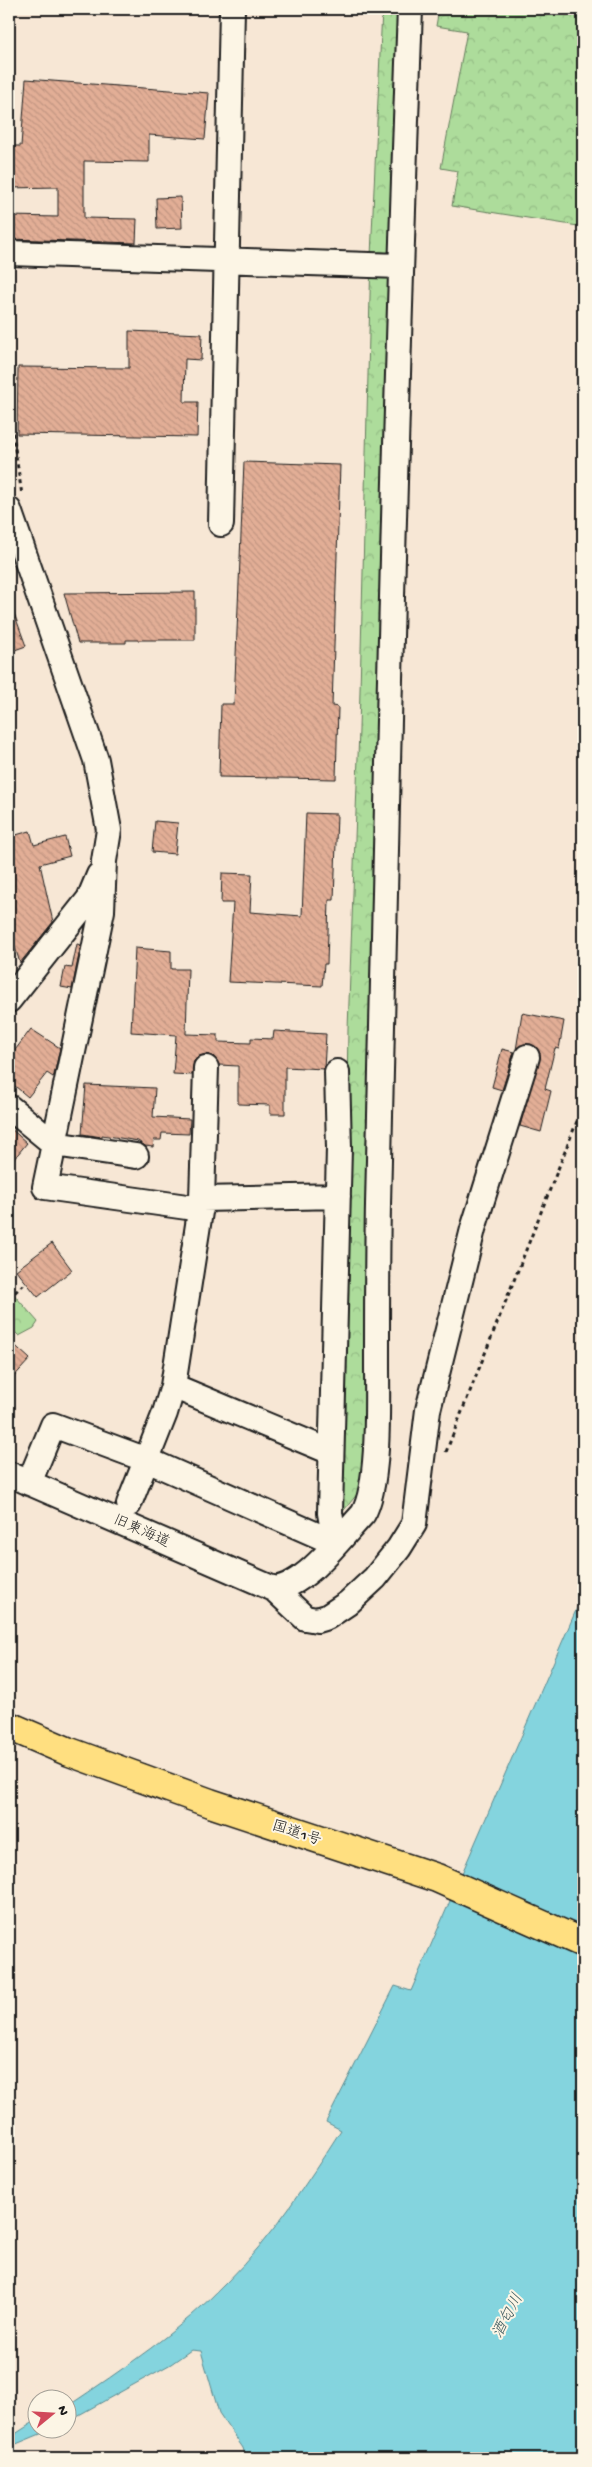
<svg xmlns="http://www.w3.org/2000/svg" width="592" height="2467" viewBox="0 0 592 2467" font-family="'Gochi Hand','Klee One',sans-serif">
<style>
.park{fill:url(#park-crowns);stroke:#647c5c}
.water{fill:#84d4de;stroke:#5a8a90}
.building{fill:url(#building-back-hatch);stroke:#1c1c1c}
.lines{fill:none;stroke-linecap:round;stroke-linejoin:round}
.minor-casing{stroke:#1c1c1c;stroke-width:28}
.highway-casing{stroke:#1c1c1c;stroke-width:31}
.path{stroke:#1c1c1c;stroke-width:3;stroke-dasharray:4 4;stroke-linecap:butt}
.minor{stroke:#fcf5e5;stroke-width:24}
.highway{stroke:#ffdf80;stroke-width:28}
.labels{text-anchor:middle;stroke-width:4;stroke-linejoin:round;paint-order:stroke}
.street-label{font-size:15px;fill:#1c1c1c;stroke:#fcf5e5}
.water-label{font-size:16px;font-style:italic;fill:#405c60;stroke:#fcf5e5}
</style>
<defs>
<pattern id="park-crowns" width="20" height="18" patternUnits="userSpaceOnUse" patternTransform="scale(1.25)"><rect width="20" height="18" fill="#addc9b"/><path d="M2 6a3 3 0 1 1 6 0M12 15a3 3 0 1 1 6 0" fill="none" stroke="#94bc85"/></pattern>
<pattern id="building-back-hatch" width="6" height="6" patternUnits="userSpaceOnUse" patternTransform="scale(1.25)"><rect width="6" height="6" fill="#e2ae96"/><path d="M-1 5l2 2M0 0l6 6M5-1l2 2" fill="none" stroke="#c19581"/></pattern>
</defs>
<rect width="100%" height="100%" fill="#f7e7d5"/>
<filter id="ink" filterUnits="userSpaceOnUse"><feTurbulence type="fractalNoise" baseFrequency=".02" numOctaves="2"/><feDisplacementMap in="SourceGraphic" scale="10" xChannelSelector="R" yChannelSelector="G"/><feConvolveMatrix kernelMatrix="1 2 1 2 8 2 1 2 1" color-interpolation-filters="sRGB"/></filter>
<g filter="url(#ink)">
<!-- park -->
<path class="park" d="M382 9H406L363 1487 340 1515 348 1029 359 730 371 256Z
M439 9H583V191L578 226 452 206 458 171 441 168 467 31 436 26Z
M9 1289 38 1322 34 1328 19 1336 9 1326Z"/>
<!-- water -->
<path class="water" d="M583 1594V2458H246L243 2448 219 2413 201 2351 191 2350 171 2364 68 2421V2406C123 2369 181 2330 227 2282 272 2237 307 2183 341 2130L326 2122 395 1986 411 1991Z
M37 2420 38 2430H50L9 2447V2438Z"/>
<!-- building -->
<path class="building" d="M26 79 209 93 205 139 149 135V162L84 161V218L137 219 136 243 9 239V216L58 217V187L9 188V146H21Z
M181 197 182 228 157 229 156 198Z
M129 331 202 334 201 360 185 359 184 402H198L197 437 17 434 18 367 129 368Z
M244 462 340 465 332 706 338 707 336 779 219 777 221 704H234Z
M195 592V640H126V643H78L64 593Z
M9 605H11L26 646 9 652Z
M306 813 337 814 334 900H329L327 964H324L322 986 228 982 233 903H221L222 873 252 874 250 912 302 916Z
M155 821 178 823 175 854 152 852Z
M30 831 34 845 65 837 70 856 40 864 53 922 20 963 9 928V837Z
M77 944 81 945 72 989 61 987 65 967 72 968Z
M135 948 171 951V969H188L186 1034 218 1035V1042L251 1043V1038L273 1039 274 1031 326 1034 324 1069 285 1067V1114H270V1105L238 1104V1066L219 1065 213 1056 206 1054 199 1056 194 1061 192 1075 173 1074 176 1035 131 1032Z
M522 1013 564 1021 559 1049 555 1048 545 1089 551 1091 541 1132 520 1126 540 1054 537 1048 531 1044H524L516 1050Z
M31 1029 60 1048 54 1075 53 1077 47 1073 28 1097 9 1081V1058Z
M502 1049 514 1052 502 1090 492 1087Z
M86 1085 155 1088 153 1117 190 1119 189 1134 162 1133 161 1140H154L153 1147 145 1146 138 1141 102 1135V1137L82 1134Z
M9 1127 27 1143 9 1165Z
M52 1243 72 1270 38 1297 16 1270Z
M9 1340 30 1359 9 1382Z"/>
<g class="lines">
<defs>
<path id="minor" d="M9 253 400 266
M9 510 96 760 109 830 104 861 102 911 54 1144 136 1156
M221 524 232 9
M9 1000 89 899 99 875
M9 1107 54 1144 45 1187 201 1209
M202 1199 338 1196
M173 1386 331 1452
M9 1474 274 1589 305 1618 317 1620 327 1617 348 1603 375 1578 399 1548 414 1524 428 1410 473 1229 527 1057
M29 1483 53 1425 147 1460 335 1543
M129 1504 165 1413 173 1386 202 1199 206 1068
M335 1543 330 1513 339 1148 337 1072
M274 1589C306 1586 341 1537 363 1514 380 1485 377 1400 377 1364 377 1311 377 1258 378 1205 387 807 395 407 410 9"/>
<path id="highway" d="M9 1726 67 1751 210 1803 437 1878 583 1943"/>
</defs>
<!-- minor casing -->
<use href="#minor" class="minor-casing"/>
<!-- highway casing -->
<use href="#highway" class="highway-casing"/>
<!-- path -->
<path class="path" d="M9 409 22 495
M9 1298 26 1282
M446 1452 583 1106"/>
<!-- minor -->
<use href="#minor" class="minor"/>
<!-- highway -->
<use href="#highway" class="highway"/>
</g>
</g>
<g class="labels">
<!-- street labels -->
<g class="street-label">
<text transform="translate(142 1530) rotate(24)" y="5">旧東海道</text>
<text transform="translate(297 1832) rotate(18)" y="5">国道1号</text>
</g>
<!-- water labels -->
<g class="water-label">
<text transform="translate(506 2315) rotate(-62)" y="6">酒匂川</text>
</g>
</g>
<!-- margin -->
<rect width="592" height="2467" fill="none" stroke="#fcf5e5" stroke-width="30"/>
<rect x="15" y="15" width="562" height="2437" fill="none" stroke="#1c1c1c" stroke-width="2" filter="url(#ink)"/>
<!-- north arrow -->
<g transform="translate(52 2414) rotate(72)"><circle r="24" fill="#fcf5e5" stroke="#a29e95"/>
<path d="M0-4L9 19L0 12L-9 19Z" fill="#d1495b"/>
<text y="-8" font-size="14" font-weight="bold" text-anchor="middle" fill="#1c1c1c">N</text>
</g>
</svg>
